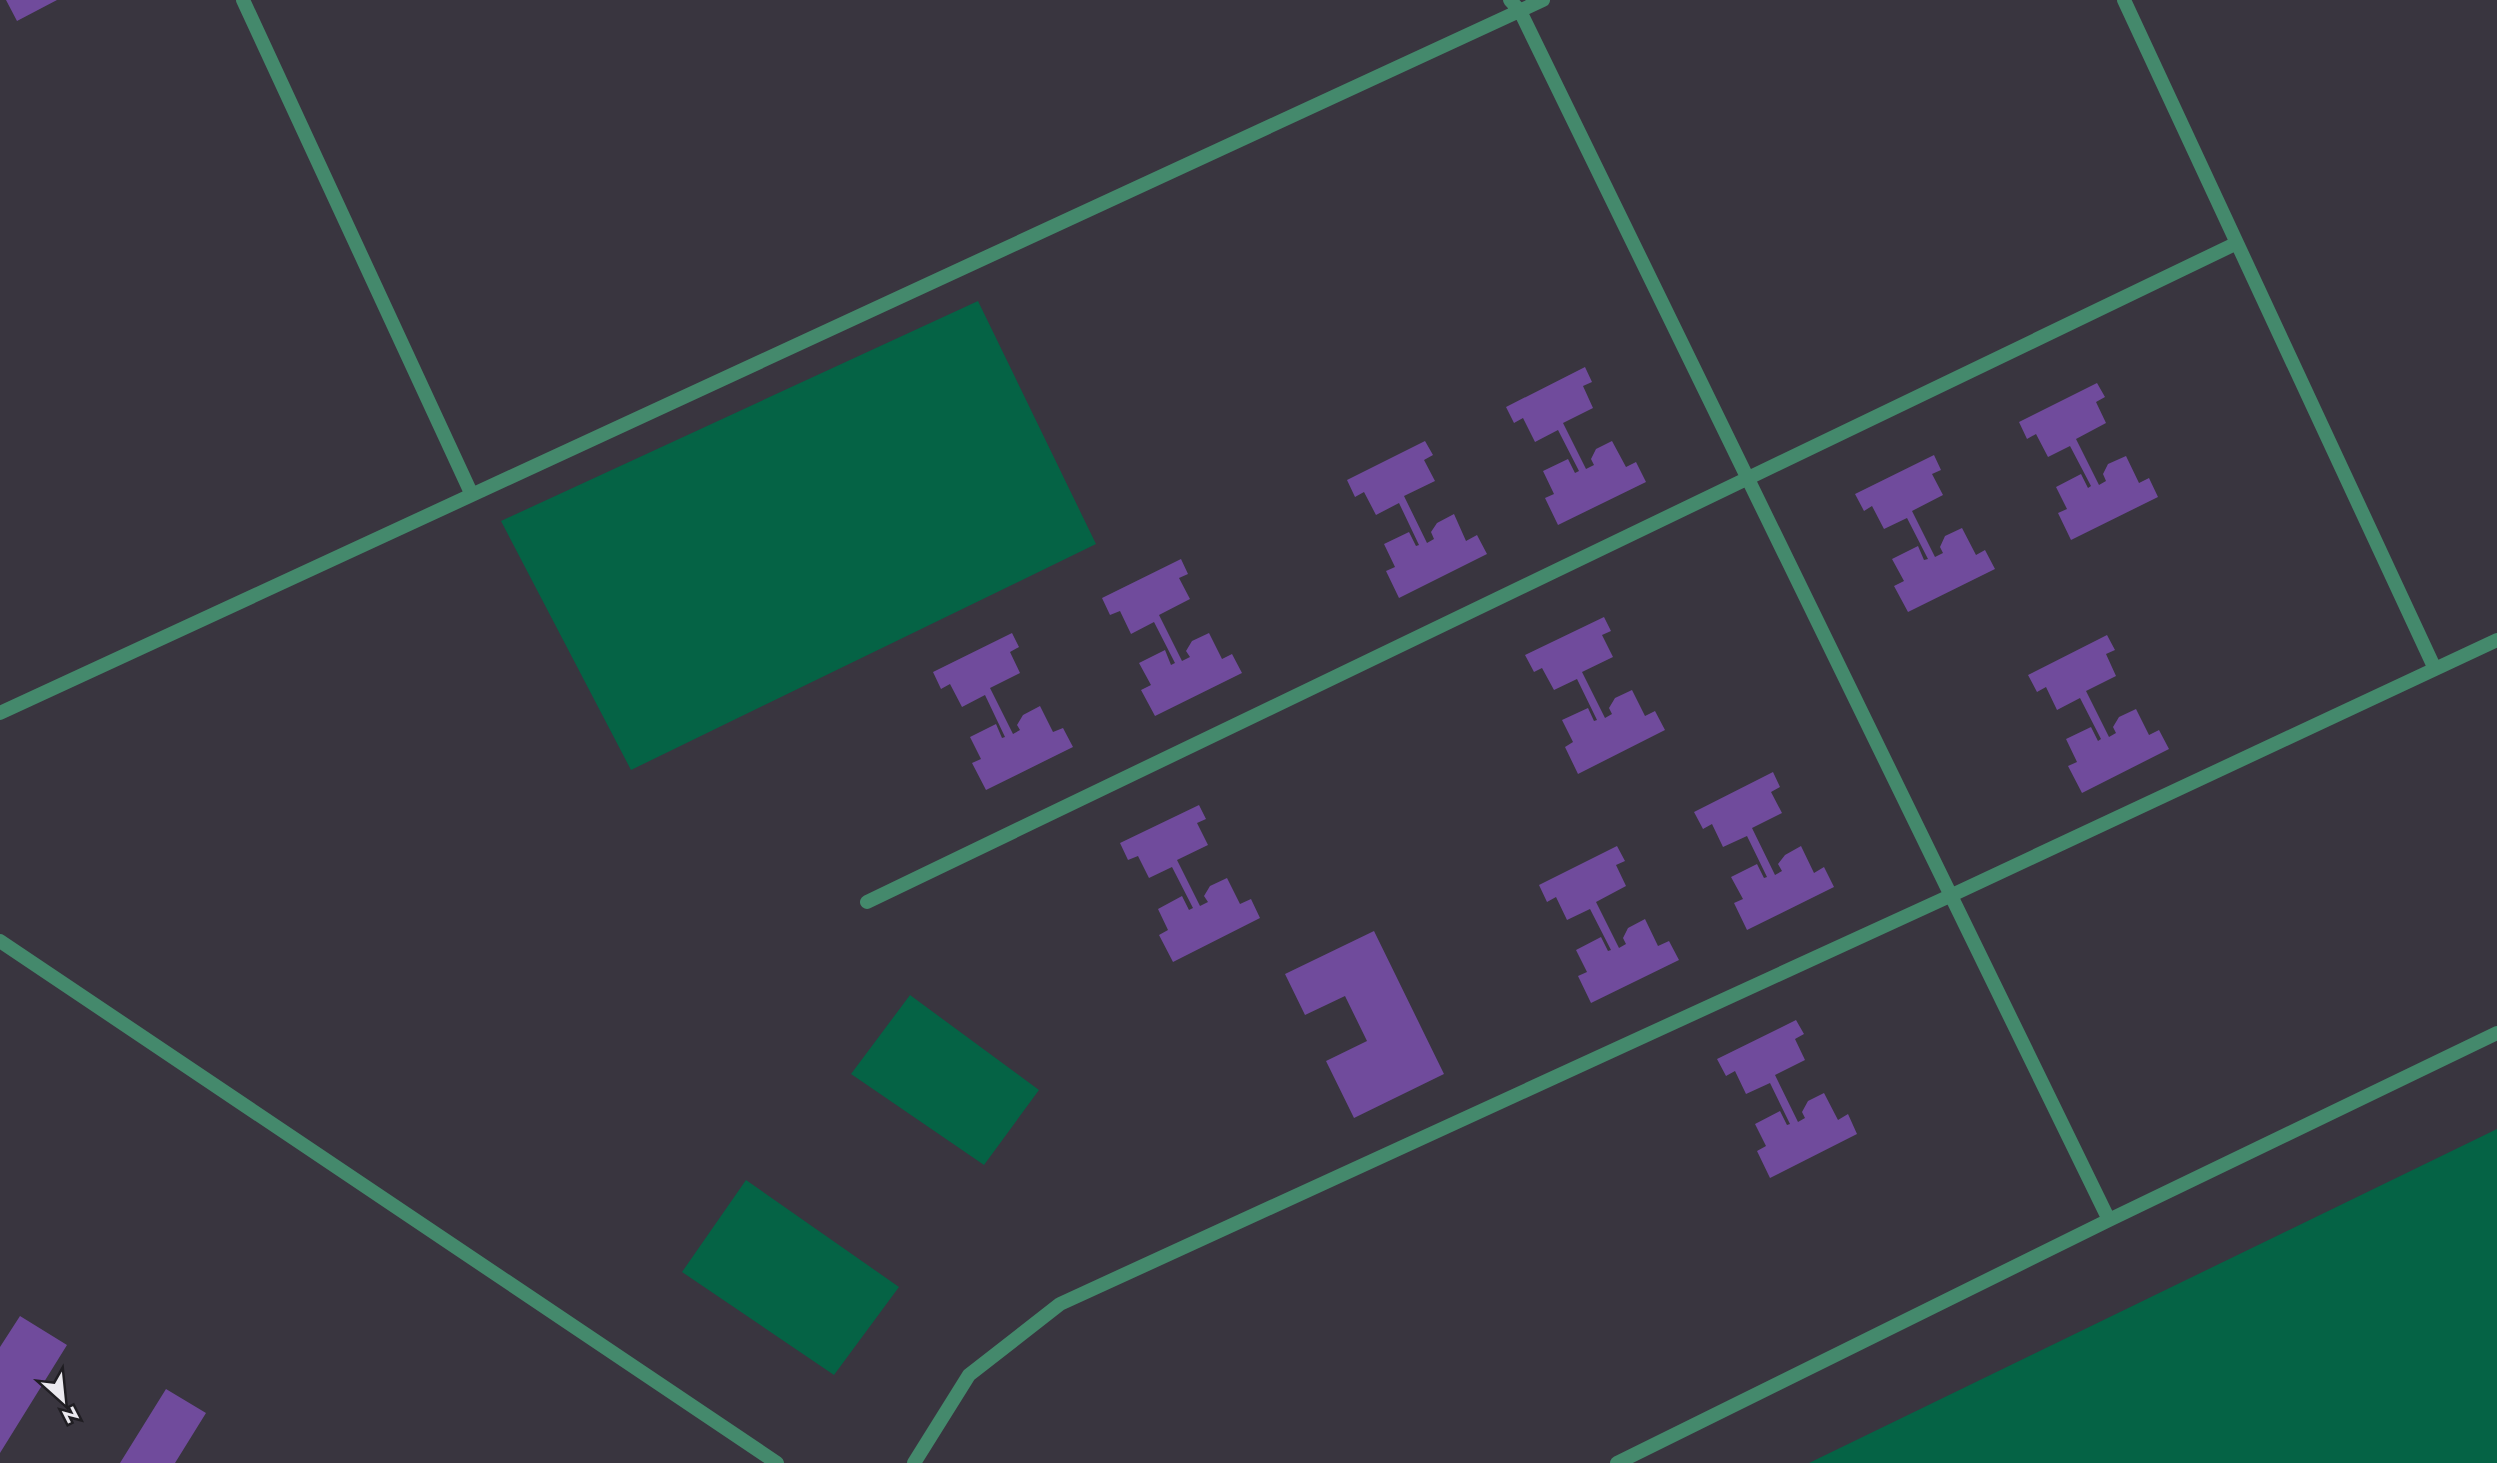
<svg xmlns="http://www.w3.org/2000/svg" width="2497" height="1463" viewBox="0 0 2497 1463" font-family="Jost,sans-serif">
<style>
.green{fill:#056345}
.building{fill:#704b9c}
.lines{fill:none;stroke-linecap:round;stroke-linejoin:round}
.minor{stroke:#44896c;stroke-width:14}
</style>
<rect width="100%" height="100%" fill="#39353f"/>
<!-- green -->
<path class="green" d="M978 301 1096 544 631 770 501 521Z
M910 995 1039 1090 984 1165 851 1074Z
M2497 1129V1463H1809Z
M746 1180 899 1287 834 1375 682 1272Z"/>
<!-- building -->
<path class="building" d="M6 0H57L17 21Z
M1585 367 1592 382 1583 386 1593 408 1563 423 1586 469 1594 465 1591 459 1596 449 1612 441 1626 467 1636 462 1646 482 1558 525 1545 498 1554 494 1543 471 1568 459 1575 473 1579 471 1558 430 1535 442 1523 418 1514 423 1506 407Z
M2097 383 2105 397 2096 402 2106 423 2076 439 2099 485 2106 481 2103 474 2108 464 2126 456 2139 483 2149 478 2158 497 2071 540 2058 513 2067 509 2056 487 2081 474 2088 488 2091 486 2070 446 2048 457 2036 434 2027 439 2019 422Z
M1425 441 1433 455 1424 460 1435 481 1404 496 1427 543 1434 539 1431 532 1437 523 1454 514 1466 541 1477 535 1487 554 1399 598 1386 571 1395 567 1384 544 1409 532 1416 546 1419 545 1399 503 1376 515 1364 492 1355 497 1347 480Z
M1934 455 1941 470 1932 474 1943 495 1912 511 1935 557 1943 553 1940 547 1945 536 1962 528 1976 555 1985 550 1995 569 1908 612 1894 586 1904 581 1892 559 1918 546 1924 560 1928 559 1907 518 1884 529 1872 506 1864 511 1855 494Z
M1181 559 1188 574 1179 578 1190 599 1159 615 1182 661 1190 657 1186 651 1192 641 1209 633 1222 659 1232 654 1242 673 1155 716 1141 690 1151 685 1139 663 1165 650 1171 665 1175 663 1154 622 1131 634 1120 611 1110 615 1102 598Z
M1604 617 1611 631 1602 635 1613 657 1582 672 1605 718 1612 714 1609 708 1615 698 1632 690 1645 716 1655 711 1665 730 1578 774 1565 747 1573 742 1562 720 1588 708 1594 721 1597 720 1577 679 1554 690 1542 668 1534 672 1525 655Z
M1012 633 1019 647 1010 652 1020 673 990 688 1013 734 1020 730 1017 725 1023 715 1040 706 1053 732 1063 728 1073 747 986 790 972 763 981 759 970 737 996 724 1002 738 1005 737 985 695 962 707 950 684 941 689 933 672Z
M2107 635 2115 650 2106 654 2116 676 2086 691 2109 737 2116 733 2113 727 2119 717 2136 709 2149 735 2159 730 2169 749 2082 793 2068 766 2077 762 2066 739 2091 727 2098 741 2101 739 2080 698 2057 710 2046 687 2037 692 2028 675Z
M1773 772 1780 787 1771 792 1782 813 1752 828 1775 875 1782 871 1778 864 1785 855 1801 846 1814 873 1824 867 1834 887 1747 930 1734 903 1743 899 1731 877 1757 864 1764 878 1767 877 1747 836 1723 847 1712 824 1703 829 1694 812Z
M1199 805 1206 819 1197 823 1208 845 1177 860 1200 906 1208 902 1204 896 1210 886 1227 878 1240 904 1251 899 1260 918 1173 962 1159 935 1168 930 1158 909 1182 896 1189 910 1193 908 1172 867 1149 878 1138 856 1128 860 1120 843Z
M1617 846 1625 861 1616 865 1626 886 1596 902 1619 948 1626 944 1623 938 1628 928 1645 919 1658 946 1669 941 1679 960 1591 1003 1578 976 1587 972 1576 950 1601 937 1608 951 1611 950 1590 909 1567 920 1556 897 1547 902 1539 885Z
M1374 931 1444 1074 1354 1118 1326 1061 1367 1041 1345 996 1305 1015 1285 974Z
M1796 1020 1804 1034 1795 1039 1805 1060 1775 1075 1798 1122 1805 1118 1802 1112 1808 1101 1824 1093 1838 1120 1848 1114 1857 1134 1770 1178 1757 1151 1766 1146 1755 1124 1780 1111 1787 1125 1790 1124 1770 1083 1746 1094 1735 1071 1726 1076 1717 1059Z
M20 1316 67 1345 0 1453V1347Z
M166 1389 206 1413 175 1463H120Z"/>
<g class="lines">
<!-- minor -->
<path class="minor" d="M243 0 472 495
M1510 0 1520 11 2109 1220
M2124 0 2435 669
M0 713 1543 0
M867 902 2237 243
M0 941 777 1463
M914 1463 969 1375 1060 1304 1952 895 2497 640
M1617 1463 2109 1220 2497 1033"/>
</g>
<!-- north arrow -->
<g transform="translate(63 1400) rotate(153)" stroke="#1f1d22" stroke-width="5" paint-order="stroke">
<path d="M0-5L12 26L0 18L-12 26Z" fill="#ebe9ef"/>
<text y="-10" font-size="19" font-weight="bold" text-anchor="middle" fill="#ebe9ef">N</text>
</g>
</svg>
